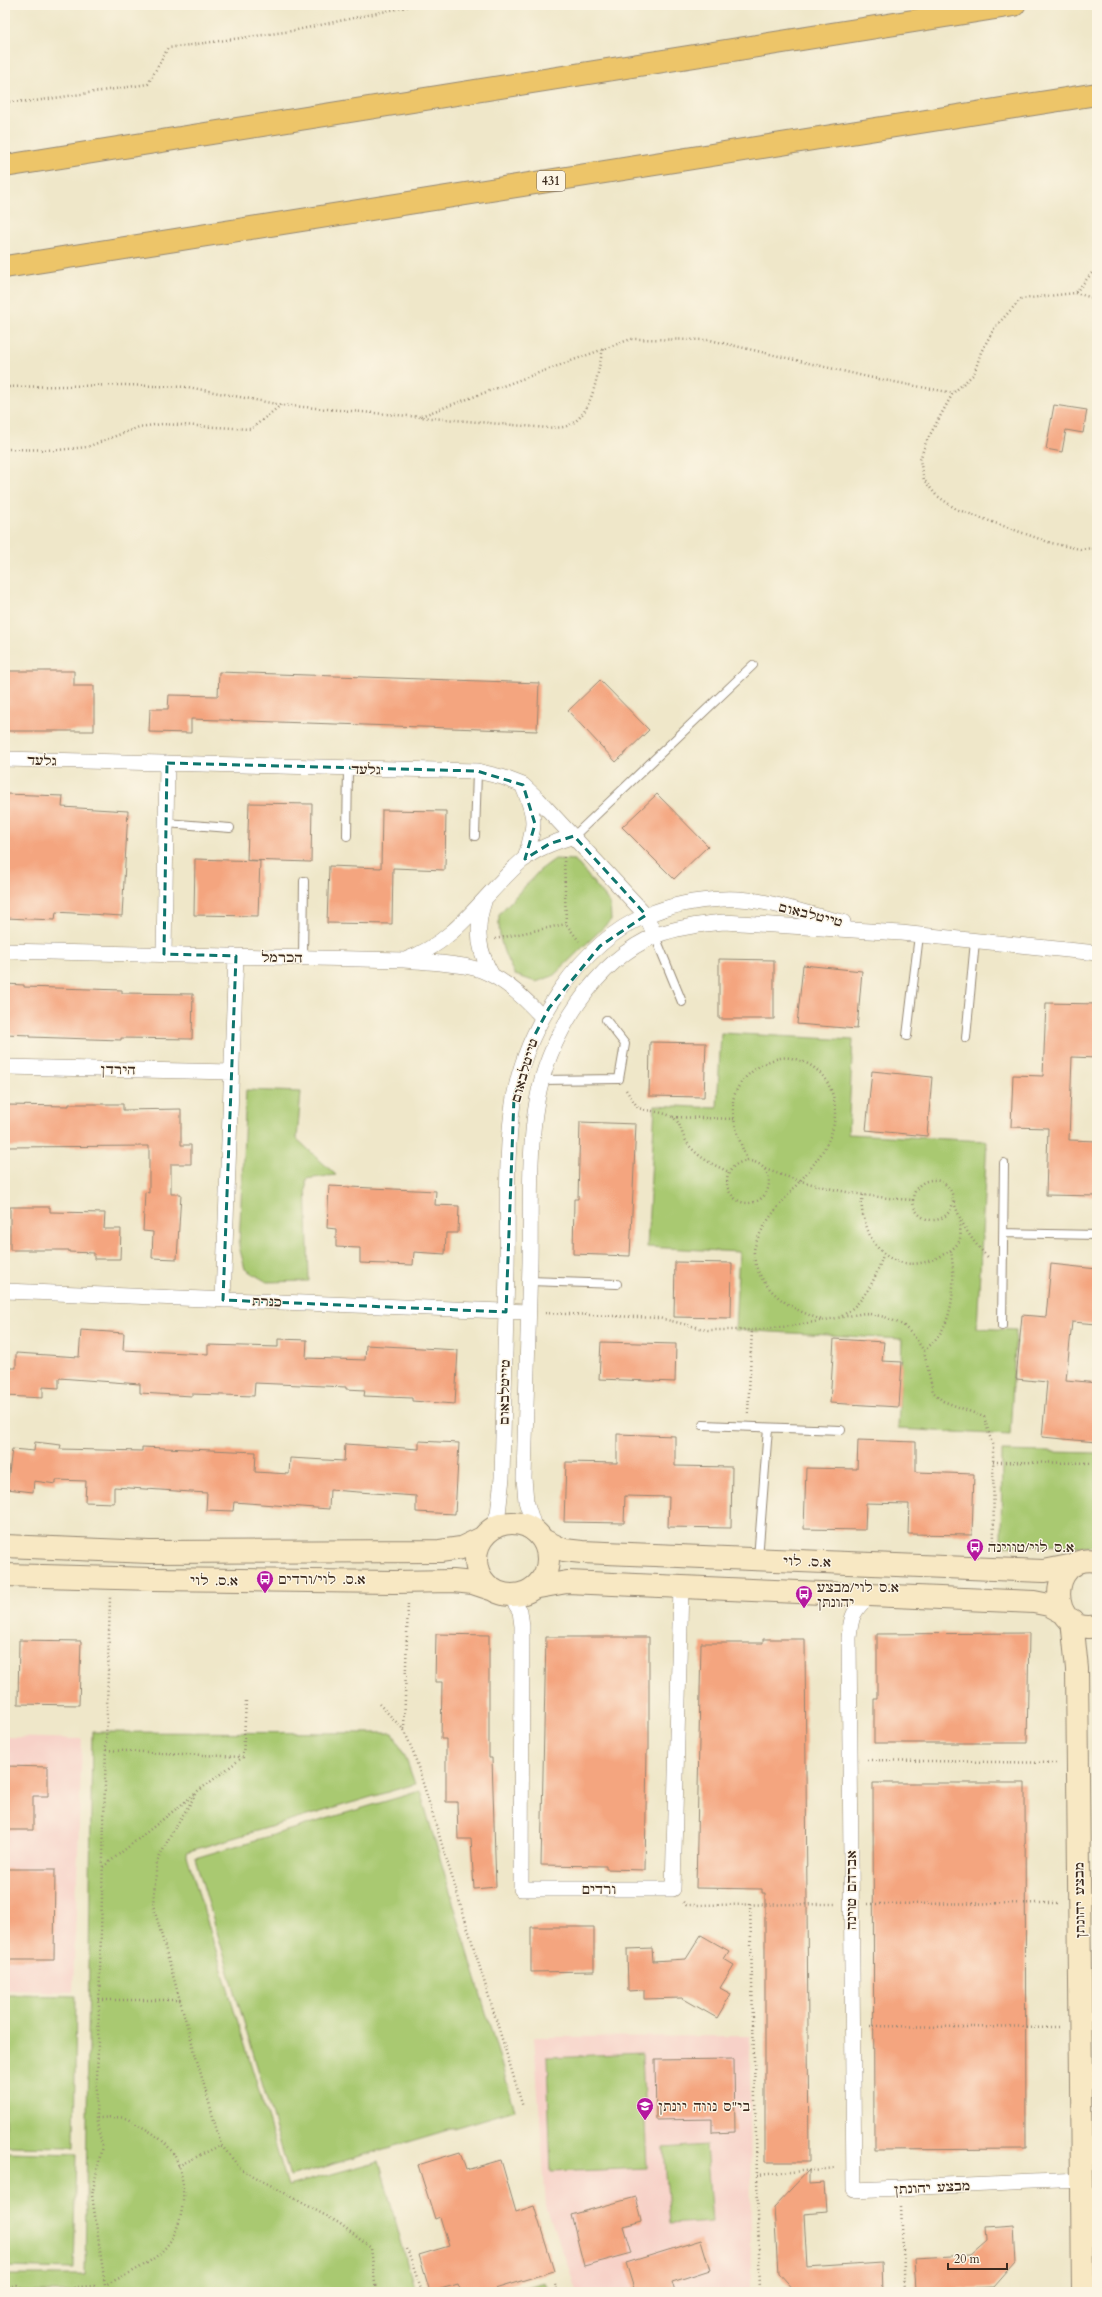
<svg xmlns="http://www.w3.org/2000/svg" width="1102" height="2297" viewBox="0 0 1102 2297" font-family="Cardo,'Frank Ruhl Libre',serif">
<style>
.built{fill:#f7d1c8}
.green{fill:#a9c971;stroke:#727a48}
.building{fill:#f4a57f}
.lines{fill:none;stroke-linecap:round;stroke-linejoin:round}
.lane-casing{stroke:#958874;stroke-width:10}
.street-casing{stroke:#958874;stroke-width:16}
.secondary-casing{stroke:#958874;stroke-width:24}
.highway-casing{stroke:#958874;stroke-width:24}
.path{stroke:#958874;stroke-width:2.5;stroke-dasharray:1 3;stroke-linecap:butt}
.lane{stroke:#fff;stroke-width:8}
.street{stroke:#fff;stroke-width:15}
.secondary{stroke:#f8e8c3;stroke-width:22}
.highway{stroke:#edc569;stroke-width:22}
.marked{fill:none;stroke:#0f766e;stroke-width:3;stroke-dasharray:8 5;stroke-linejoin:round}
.labels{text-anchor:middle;stroke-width:3;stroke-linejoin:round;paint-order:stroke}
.shield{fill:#fcf5e5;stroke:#75675a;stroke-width:1}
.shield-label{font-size:12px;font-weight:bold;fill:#3b2a1e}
.street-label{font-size:13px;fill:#3b2a1e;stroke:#fcf5e5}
.poi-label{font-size:13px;fill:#3b2a1e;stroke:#fcf5e5;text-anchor:start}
</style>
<rect width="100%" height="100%" fill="#fcf5e5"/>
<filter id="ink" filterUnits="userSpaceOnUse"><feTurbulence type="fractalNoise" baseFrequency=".025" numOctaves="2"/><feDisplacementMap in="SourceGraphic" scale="8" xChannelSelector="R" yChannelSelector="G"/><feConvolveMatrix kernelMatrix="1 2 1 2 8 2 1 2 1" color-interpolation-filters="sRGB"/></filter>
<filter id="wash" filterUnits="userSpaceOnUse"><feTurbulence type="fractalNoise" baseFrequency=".012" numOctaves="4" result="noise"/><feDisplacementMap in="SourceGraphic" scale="16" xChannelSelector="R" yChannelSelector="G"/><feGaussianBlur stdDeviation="0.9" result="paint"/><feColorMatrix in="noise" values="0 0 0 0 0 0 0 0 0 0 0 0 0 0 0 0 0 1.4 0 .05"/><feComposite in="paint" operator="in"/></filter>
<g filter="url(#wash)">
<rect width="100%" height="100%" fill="#efe7c9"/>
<!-- built -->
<path class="built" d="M5 1737 82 1739 73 1992 5 1990Z
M750 2036 751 2292H577L546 2206 534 2037Z"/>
<!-- green -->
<path class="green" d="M555 859 575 860 610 903 611 920 553 976 536 982 515 975C503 953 498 940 499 914L540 870Z
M721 1033 853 1040 848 1134 987 1141 977 1328 1016 1330 1010 1435 898 1429 902 1339 735 1330 739 1252 647 1247 655 1105 717 1108Z
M246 1090 301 1092 297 1139 336 1175 306 1179 309 1281 267 1282 245 1269 239 1246Z
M1002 1451 1097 1453V1546L1001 1545Z
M92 1732 393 1733 405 1756 415 1784 186 1852 288 2186 379 2161 415 2292H5V2275H85Z
M420 1791 515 2110 290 2177 195 1858Z
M5 1995 76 1996 74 2147 5 2146Z
M642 2053 647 2168 551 2172 547 2057Z
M706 2145 712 2221 670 2224 664 2148Z
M5 2152 77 2154 74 2269 5 2267Z
M545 2282 549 2292H509Z"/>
<g id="blocks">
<!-- building -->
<path class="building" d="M1054 405 1087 410 1083 433 1066 430 1062 452 1046 449Z
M5 671H74V686H94V731H5Z
M219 672 539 683 537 731 191 719V733L149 732 150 709H168L169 695 218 696Z
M600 680 649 730 616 762 568 711Z
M5 794 63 796 62 807 128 811 122 916 56 912 55 920 5 918Z
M657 794 708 846 674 879 622 827Z
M249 803 312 804 311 862 247 860Z
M382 810 446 811 445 870 393 868 392 924 327 923 329 866 381 868Z
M195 859 260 861 258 916 194 915Z
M719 959 774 960V1019H719Z
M803 965 862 971 857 1029 797 1024Z
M5 984 24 985V987L122 990V993L193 994 192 1039 121 1038V1040L30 1037V1035L5 1034Z
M1046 1003 1097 1004V1058L1072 1057 1069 1140 1097 1141V1196L1046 1195 1048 1128 1011 1127 1013 1075 1043 1076Z
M650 1042 706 1043 704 1097 649 1096Z
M872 1071 932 1077 927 1136 866 1130Z
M69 1104H123V1110L181 1109V1145H191V1164H171V1194H181L177 1259 152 1258 153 1232 143 1231 145 1192 149 1193V1146L5 1147V1105L69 1106Z
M580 1122 636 1124 630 1256 573 1254 574 1199H578Z
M329 1186 436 1191 435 1205 459 1206 458 1233H446L445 1254 414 1252 413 1265 360 1263V1248L336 1247V1229L327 1228Z
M10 1207H50V1212L105 1213 104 1229H121L120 1259H94V1253L69 1252V1250H10Z
M675 1262 732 1263 731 1318 674 1317Z
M1051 1264 1097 1269V1324L1072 1322 1066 1380 1097 1383 1096 1442 1042 1437 1047 1382 1016 1379 1022 1315 1046 1317Z
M81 1330 124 1333 123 1350 208 1354V1345L278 1347V1339L307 1340 306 1358 365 1360 366 1345 458 1350 455 1404 412 1401V1398L364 1396 365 1390 346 1389V1387L255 1383 254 1396 192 1394V1396L140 1393V1384L59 1378V1388L43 1387V1398L6 1396 7 1368H16V1353L79 1357Z
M834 1339 884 1342 882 1361 902 1362 899 1407 830 1403Z
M601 1342 676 1344 675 1382 599 1379Z
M617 1434 675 1436V1466L732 1467 731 1528 668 1527 669 1497 625 1496 624 1523 564 1522 566 1462 617 1463Z
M858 1440 916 1442V1472L974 1474 972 1535 908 1534 909 1504 866 1503 865 1530 804 1529 806 1468 857 1469Z
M419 1441 459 1443 455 1514 416 1512V1496L330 1490 329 1509 234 1502 233 1511 206 1510 207 1493 114 1487V1503L85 1502 86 1481 56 1480V1484L34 1481 33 1492 7 1489 12 1449 34 1451 35 1442 61 1445 60 1449 142 1451V1447L256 1452 255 1472 289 1474 290 1458 344 1461 345 1444 419 1449Z
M1029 1633 1027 1743H874V1699H877V1634Z
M436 1634 489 1635V1758H492L496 1887 474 1889 471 1839H458L457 1802H446V1739H441L442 1682H435Z
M546 1637H649V1750H647L645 1870 606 1869V1866L541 1865Z
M763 1639H805L809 2162H765V1893H762V1889L696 1888 701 1643H763Z
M19 1640 81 1641 79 1705 18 1704Z
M5 1766 48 1767V1796H33V1830H5Z
M873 1783H1025L1026 2149 874 2150Z
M5 1869H55L54 1960H5Z
M531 1927H594V1971L531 1972Z
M701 1935 729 1951 724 1959 734 1965 720 1988 731 1994 717 2018 682 1998 644 1999V1990L628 1991 627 1949 652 1948 653 1961 686 1959Z
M734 2059 735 2132 712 2133V2119L656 2120 655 2060Z
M460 2152 466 2170 501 2160 516 2212 534 2206 554 2271 485 2292H461L458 2284 430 2292 419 2255 449 2246 440 2217 435 2219 418 2165Z
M809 2170V2184L824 2183 826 2212 804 2214 807 2268 882 2263 883 2292H795L778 2273 774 2207Z
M636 2197 642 2221 624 2226 632 2253 584 2266 571 2215Z
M1014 2226 1016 2262 994 2287 916 2291 914 2258 970 2255 986 2241 985 2228Z
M701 2240 710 2270 672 2282 675 2292H635L626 2263Z"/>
</g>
</g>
<g filter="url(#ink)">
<use href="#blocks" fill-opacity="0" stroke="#958874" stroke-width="1"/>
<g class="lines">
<defs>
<path id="lane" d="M166 823 230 828
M347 836 348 768
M475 836 477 771
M574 836 753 665
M655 936 682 1002
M303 957 304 881
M907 1036 919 935
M966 1038 975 941
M542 1080 619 1079 625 1044 606 1020
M1004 1233 1097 1235
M529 1281 617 1284
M1002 1326 1004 1163
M703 1425 841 1430
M758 1559 768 1428"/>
<path id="street" d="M5 759 477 771 502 777 523 785 538 799 646 915 655 936
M523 787C537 820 535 825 525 859
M484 902C475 928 478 951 492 975
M5 951 404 960C426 962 448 963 469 967 497 972 524 997 542 1017
M164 954 167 763
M407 959C457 942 486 891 524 859 539 847 556 842 574 836
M5 1067 232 1072
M5 1291 528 1312
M223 1300 236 956
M491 1530 498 1514 502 1478C503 1409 505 1339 507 1269 508 1214 505 1151 514 1097 527 1026 579 944 647 915 671 905 697 900 723 899 765 897 803 914 843 922
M535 1530 526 1501 524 1478C526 1406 528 1334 530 1263 531 1212 528 1150 537 1101 548 1038 595 960 657 935 679 927 701 924 724 922L901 933 1097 953
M510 1595 520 1611 522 1626 521 1889H673L681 1587
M869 1596C853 1611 851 1616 849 1638L854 2190 1082 2180"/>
<path id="secondary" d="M476 1559a36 36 0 1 1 72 0a36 36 0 1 1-72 0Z
M543 1540 564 1550 582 1552 1044 1571 1074 1565
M5 1546 149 1552 440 1551 461 1548 482 1538
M1097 1561C1046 1552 1047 1637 1097 1626
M5 1575 153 1579 394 1582 453 1581 473 1583 494 1590
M533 1588 567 1582 1034 1602 1049 1605 1064 1613
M1072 1620 1077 1669 1083 2292"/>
<path id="highway" d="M5 166 1014 5
M5 267 1097 94"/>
</defs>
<!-- lane casing -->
<use href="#lane" class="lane-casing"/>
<!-- street casing -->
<use href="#street" class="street-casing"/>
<!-- secondary casing -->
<use href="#secondary" class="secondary-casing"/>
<!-- highway casing -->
<use href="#highway" class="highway-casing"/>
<!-- path -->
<path class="path" d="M5 102 35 101 148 84 168 48 292 31 415 5
M1097 267 1075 293 1021 299 995 327 981 352 974 374 953 393 926 442 920 460 924 480 936 495 956 509 1051 543 1080 549 1097 548
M1075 293 1097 299
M5 387 124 385 188 387 281 405 548 428C553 427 558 428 563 427 593 421 597 373 603 349
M421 416 631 339 710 340 868 377 953 393
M5 449 58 450 87 447 139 427 162 424 251 429 281 405
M564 857 566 924 579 941
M495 939 566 924
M626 1090 638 1108C648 1111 666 1112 674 1118 681 1124 681 1132 685 1139 694 1156 712 1164 729 1172
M673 1117 734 1119
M747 1160C740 1142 732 1122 733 1102 735 1079 768 1054 791 1058 828 1065 843 1101 831 1134 816 1175 768 1205 755 1246 752 1254 756 1268 760 1275 774 1300 797 1311 822 1320
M727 1182a21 21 0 1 1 42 0a21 21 0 1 1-42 0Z
M765 1169C813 1187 861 1197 913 1200
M913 1200a20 20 0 1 1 40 0a20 20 0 1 1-40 0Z
M863 1195C860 1208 863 1216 867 1228 879 1263 911 1273 942 1255 949 1252 958 1246 960 1239 961 1234 960 1226 960 1221
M954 1202C961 1224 972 1242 989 1258
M545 1313 659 1318 708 1330H752L791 1326 865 1313 885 1317 903 1325 914 1336 924 1351 933 1392 943 1401 984 1417 993 1447 994 1548
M842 1316C865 1301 875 1281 883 1255
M924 1351C929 1346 935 1341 939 1335 955 1312 955 1277 951 1251
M748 1413 752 1330
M993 1462 1097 1463
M246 1701 243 1757 198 1791 171 1834 157 1862 153 1905 221 2145 241 2169 339 2223 371 2248 376 2292
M379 1704 404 1730 414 1754 523 2107
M404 1729 408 1602
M106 1750 242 1757
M867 1760 1058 1763
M103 1867 196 1793
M683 1902 686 1905 835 1904
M750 1904 760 2292
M868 1904 1059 1903
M99 2000H180
M870 2026 1061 2028
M97 2118C105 2118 116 2116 124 2118 129 2119 134 2123 138 2125 151 2131 165 2141 173 2153 189 2180 186 2224 165 2248 150 2265 125 2275 105 2285
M178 2166 221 2145
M757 2175 836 2168
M901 2206 905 2292
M407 2249 422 2292
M555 2284 558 2292
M5 2288 17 2285 29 2292
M67 2292 76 2287 94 2286 100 2292
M106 2292 92 2195 102 2146 96 2118 110 1597
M178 2292 187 2290 246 2289 250 2292"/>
<!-- lane -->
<use href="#lane" class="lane"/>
<!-- street -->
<use href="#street" class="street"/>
<!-- secondary -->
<use href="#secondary" class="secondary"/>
<!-- highway -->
<use href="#highway" class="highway"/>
</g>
</g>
<!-- marked area -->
<path class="marked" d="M167 763 477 771 523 785 535 824 525 859 549 844 574 836 646 915 600 946 549 1008 529 1046 514 1097 506 1312 223 1300 236 956 164 954Z"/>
<!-- icons -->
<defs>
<symbol id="bus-pin" viewBox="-11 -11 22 30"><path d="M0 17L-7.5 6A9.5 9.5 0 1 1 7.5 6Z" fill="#b5179e" stroke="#fcf5e5"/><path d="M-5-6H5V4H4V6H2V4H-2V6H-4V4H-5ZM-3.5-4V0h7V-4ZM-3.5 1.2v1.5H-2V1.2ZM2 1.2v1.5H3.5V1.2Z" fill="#fff"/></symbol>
<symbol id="school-pin" viewBox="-11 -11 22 30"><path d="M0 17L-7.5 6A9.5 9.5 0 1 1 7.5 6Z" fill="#b5179e" stroke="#fcf5e5"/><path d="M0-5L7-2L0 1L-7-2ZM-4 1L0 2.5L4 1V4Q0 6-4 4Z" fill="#fff"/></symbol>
</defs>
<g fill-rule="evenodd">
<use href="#bus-pin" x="965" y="1537" width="20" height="27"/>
<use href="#bus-pin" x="255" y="1569" width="20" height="27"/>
<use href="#bus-pin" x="794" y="1584" width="20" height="27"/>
<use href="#school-pin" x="635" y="2096" width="20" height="27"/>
</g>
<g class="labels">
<!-- shield labels -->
<rect class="shield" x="537" y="171" width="28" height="20" rx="3"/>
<g class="shield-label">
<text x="551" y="185">431</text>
</g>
<!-- street labels -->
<g class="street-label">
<text transform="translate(42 760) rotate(2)" y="5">גלעד</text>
<text transform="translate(366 769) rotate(1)" y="5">גלעד</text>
<text transform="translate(811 914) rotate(14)" y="5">טייטלבאום</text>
<text transform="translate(282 957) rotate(1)" y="5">הכרמל</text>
<text transform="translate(118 1069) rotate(1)" y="5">הירדן</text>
<text transform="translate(524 1070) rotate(-74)" y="5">טייטלבאום</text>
<text transform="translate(267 1301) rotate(2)" y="5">כנרת</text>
<text transform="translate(504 1392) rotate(-89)" y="5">טייטלבאום</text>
<text transform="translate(807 1561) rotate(2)" y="5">א.ס. לוי</text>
<text transform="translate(214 1580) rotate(1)" y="5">א.ס. לוי</text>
<text x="599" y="1894">ורדים</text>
<text transform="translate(851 1890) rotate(-90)" y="5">אברהם טוינה</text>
<text transform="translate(1079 1900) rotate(-91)" y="5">מבצע יהונתן</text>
<text transform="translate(932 2187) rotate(-3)" y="5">מבצע יהונתן</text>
</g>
<!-- poi labels -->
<g class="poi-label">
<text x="988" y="1552">א.ס לוי/טווינה</text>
<text x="278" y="1584">א.ס. לוי/ורדים</text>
<text x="817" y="1592">א.ס לוי/מבצע<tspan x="817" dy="15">יהונתן</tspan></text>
<text x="658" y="2111">בי"ס נווה יונתן</text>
</g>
</g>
<!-- margin -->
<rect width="1102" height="2297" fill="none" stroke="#fcf5e5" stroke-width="20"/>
<!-- scale -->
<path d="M948 2263v6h59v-6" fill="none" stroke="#3b2a1e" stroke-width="2"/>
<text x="954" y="2263" font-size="12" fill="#3b2a1e" stroke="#fcf5e5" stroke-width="3" paint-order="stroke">20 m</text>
</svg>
